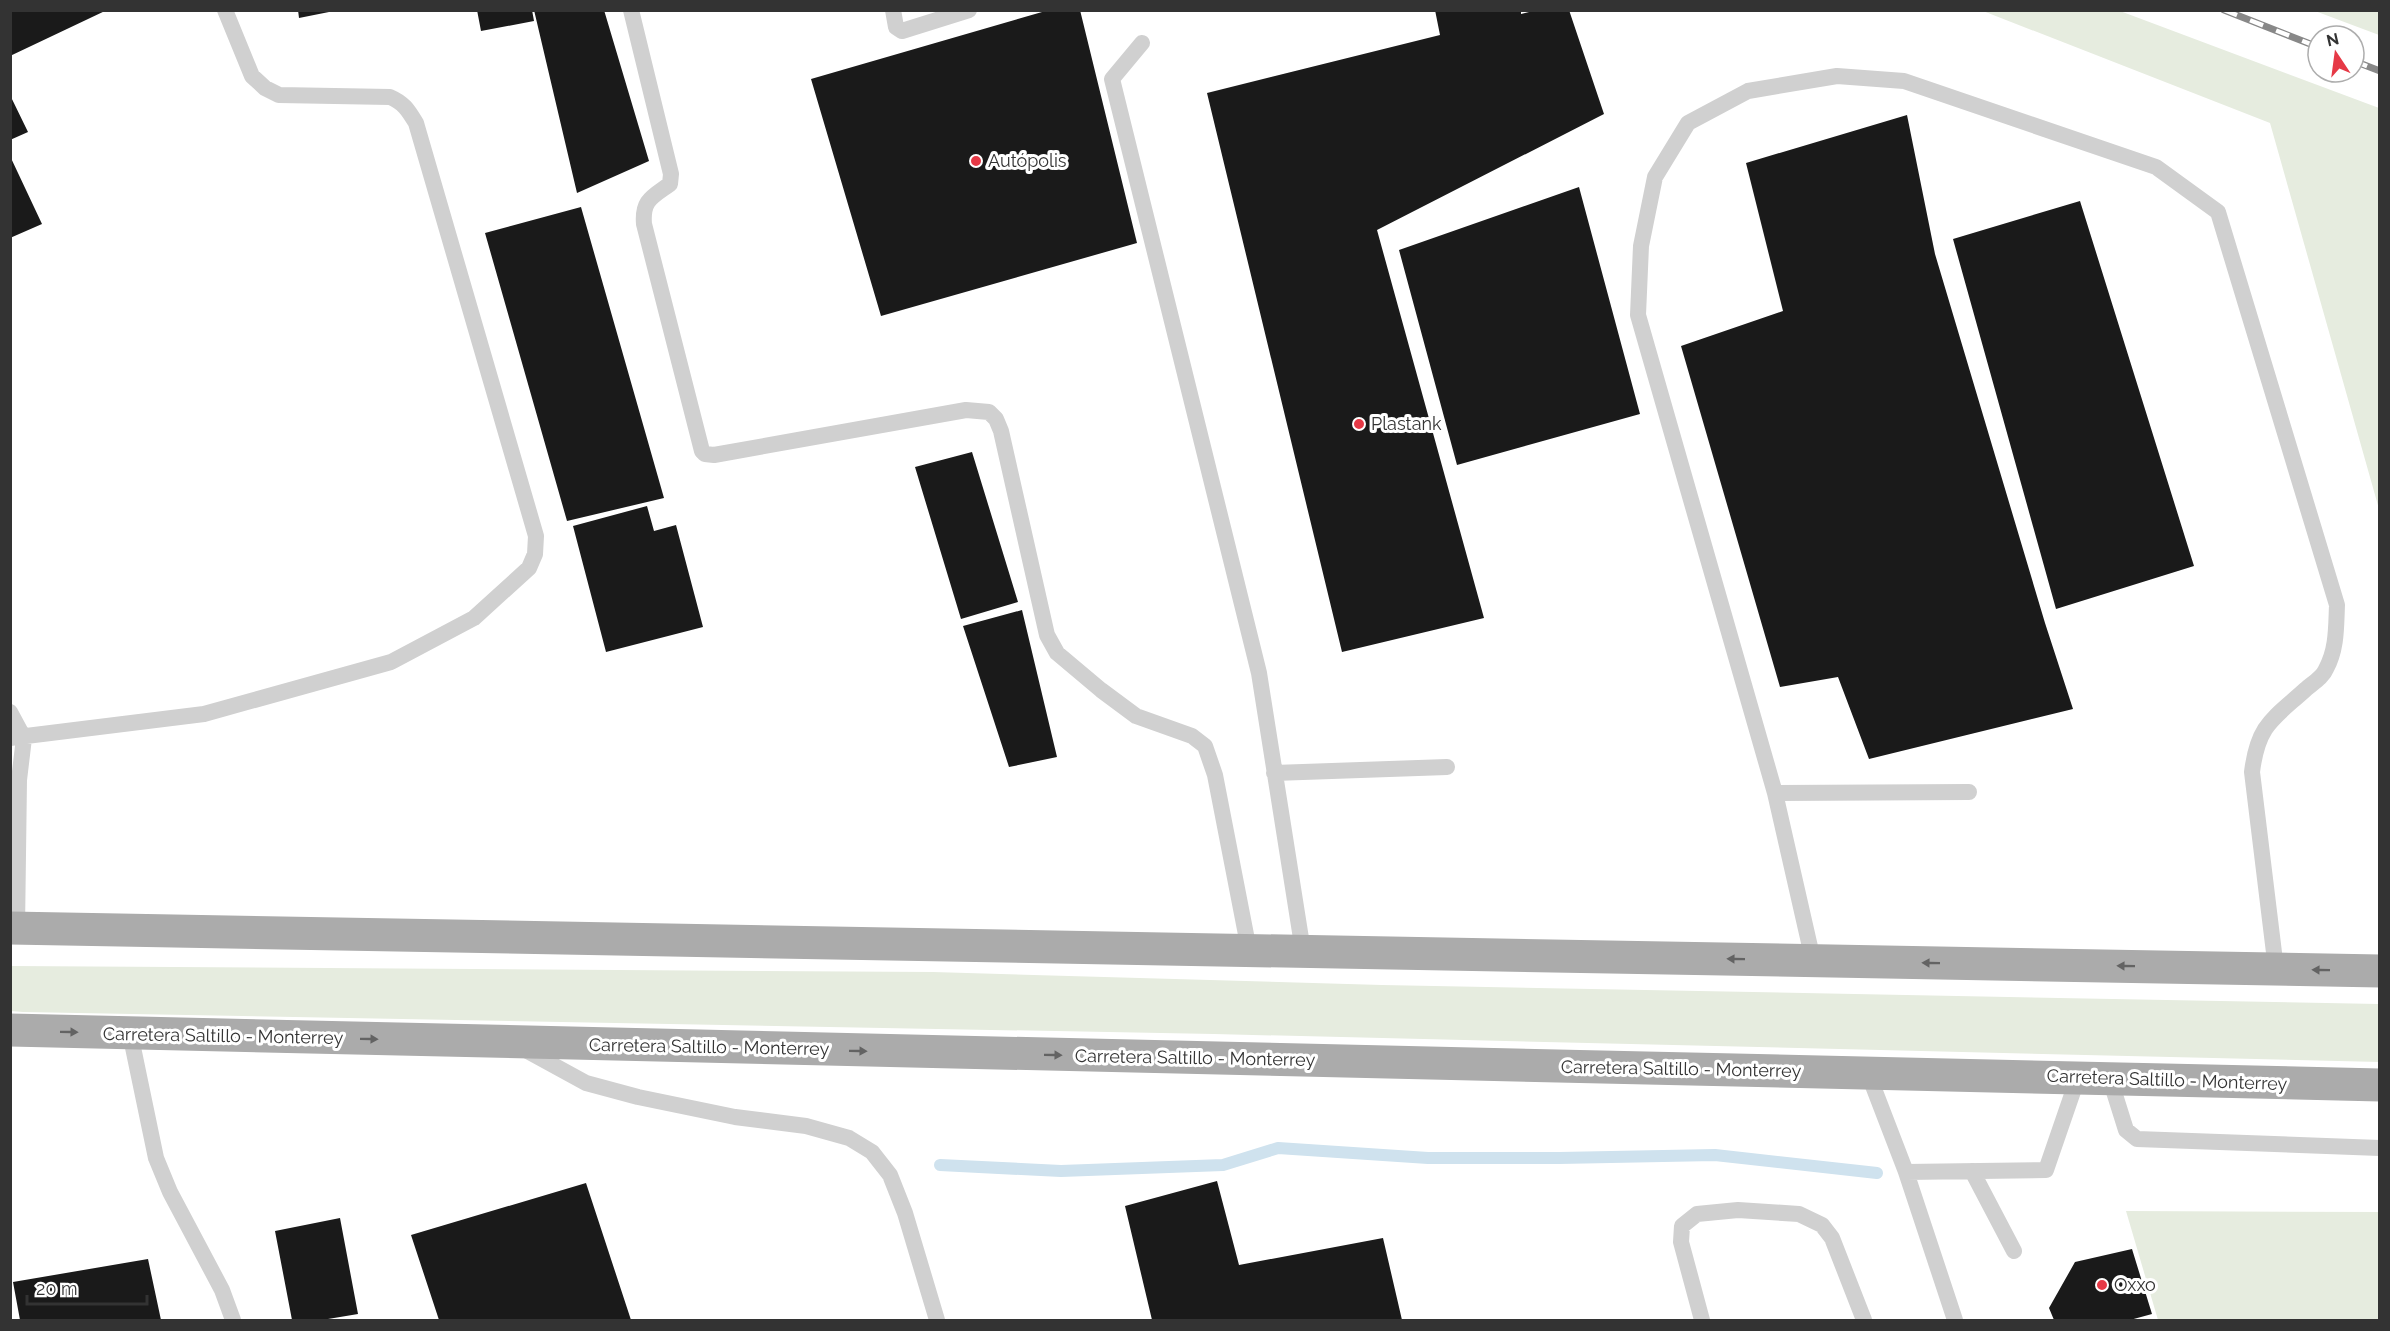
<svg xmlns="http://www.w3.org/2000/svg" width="2390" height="1331" viewBox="0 0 2390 1331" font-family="Raleway,sans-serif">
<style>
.green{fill:#e6ecdf}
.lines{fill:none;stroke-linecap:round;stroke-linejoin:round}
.stream{stroke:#cfe2ee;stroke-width:12}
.building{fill:#1a1a1a}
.lane{stroke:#d0d0d0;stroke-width:16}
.primary{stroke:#ababab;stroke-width:33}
.rail-casing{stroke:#888;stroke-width:7}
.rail{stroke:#fff;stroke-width:4.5;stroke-dasharray:14;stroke-linecap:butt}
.oneway{fill:#636363}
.poi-dot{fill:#e63946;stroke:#fff;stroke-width:2}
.labels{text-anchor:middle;stroke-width:6;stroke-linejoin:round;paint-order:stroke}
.poi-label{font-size:18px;fill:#333;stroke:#fff;text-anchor:start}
.street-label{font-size:18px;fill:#333;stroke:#fff}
</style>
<rect width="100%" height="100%" fill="#fff"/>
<!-- green -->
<path class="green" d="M1983 11H2120L2379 108V509L2270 123Z
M2315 11H2379V35Z
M11 966 933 972 1382 985 2379 1004 2380 1062 1214 1034 23 1012 11 1011Z
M2126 1211 2379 1212V1320H2158Z"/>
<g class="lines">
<!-- stream -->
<path class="stream" d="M940 1165 1061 1171 1223 1165 1278 1148 1428 1158H1559L1715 1155 1877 1173"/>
</g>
<!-- building -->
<path class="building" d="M10 10H107L10 56Z
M298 10H329V12L299 18Z
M477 10H532L534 21 481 31Z
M534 10H604L649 161 577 193Z
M1049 10H1080L1137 243 881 316 811 79Z
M1435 10H1521V14L1537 10H1569L1604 114 1377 230 1484 618 1342 652 1207 93 1440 35Z
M10 95 28 132 10 140Z
M1907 115 1935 254 2045 623 2073 709 1869 759 1838 677 1780 687 1681 346 1783 311 1746 163Z
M10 156 42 224 10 238Z
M1579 187 1640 414 1457 465 1399 250Z
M2080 201 2194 566 2056 609 1953 239Z
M581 207 664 498 567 521 485 233Z
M972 452 1018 602 961 619 915 467Z
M647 506 654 531 676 525 703 627 606 652 573 526Z
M1022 610 1057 757 1009 767 963 626Z
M1217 1181 1239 1265 1383 1238 1402 1320H1152L1125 1206Z
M586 1183 631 1320H439L411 1235Z
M340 1218 358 1314 322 1320H292L275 1231Z
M2132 1249 2152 1314 2130 1320H2054L2049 1308 2075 1262Z
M148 1259 161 1320H20L13 1282Z"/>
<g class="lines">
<!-- lane -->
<path class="lane" d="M631 10 671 174 670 184C652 197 642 200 644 224L702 451 705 454 714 455 966 410 989 412 996 419 1001 431 1047 635 1057 653 1101 690 1136 716 1192 736 1205 746 1215 775 1249 950
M893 10 896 27 902 31 969 10
M1142 43 1112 79 1259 673 1303 951
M10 712 24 738 19 780 17 929
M10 738 204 714 391 662 474 618 529 568 535 554 536 536 416 123C408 110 404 103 390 97L279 95 265 88 252 76 225 10
M1274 773 1447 767
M1775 793 1969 792
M1813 960 1775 793 1638 315 1641 246 1655 177 1688 123 1748 91 1837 76 1904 81 2156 167 2218 212 2337 605C2336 627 2337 649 2326 669 2323 677 2313 683 2306 689 2273 719 2258 724 2252 772L2276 969
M130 1033 156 1158 170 1192 222 1290 233 1320
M522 1048 586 1083 638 1097 735 1117 806 1126 849 1138 872 1152 890 1175 905 1213 937 1320
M1868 1073 1906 1172 1955 1320
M2110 1079 2126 1130 2137 1139 2380 1148
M1972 1171 2014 1251
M1906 1172 2046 1170 2078 1077
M1702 1320 1681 1242 1682 1226 1697 1214 1738 1210 1799 1214 1822 1225 1832 1238 1864 1320"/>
<!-- primary -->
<path class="primary" d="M10 928 2380 971
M10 1030 2380 1085"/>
<defs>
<path id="rail" d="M2224 10 2318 47
M2354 61 2380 71"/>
</defs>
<!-- rail casing -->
<use href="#rail" class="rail-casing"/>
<!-- rail -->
<use href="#rail" class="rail"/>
</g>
<!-- one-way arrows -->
<defs><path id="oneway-solid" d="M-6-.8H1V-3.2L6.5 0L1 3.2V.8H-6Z" transform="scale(1.5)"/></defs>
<g class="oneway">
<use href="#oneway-solid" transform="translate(1736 959) rotate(-179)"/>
<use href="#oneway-solid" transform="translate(1931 963) rotate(-179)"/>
<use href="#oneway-solid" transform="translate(2126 966) rotate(-179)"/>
<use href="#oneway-solid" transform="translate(2321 970) rotate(-179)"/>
<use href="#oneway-solid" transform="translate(69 1032) rotate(1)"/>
<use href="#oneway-solid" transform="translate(369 1039) rotate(1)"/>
<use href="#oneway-solid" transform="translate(858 1051) rotate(1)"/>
<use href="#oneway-solid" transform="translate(1053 1055) rotate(1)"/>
</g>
<!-- markers -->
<g class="poi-dot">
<circle cx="976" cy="161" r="6"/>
<circle cx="1359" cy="424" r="6"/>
<circle cx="2102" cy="1285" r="6"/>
</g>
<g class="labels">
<!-- poi labels -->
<g class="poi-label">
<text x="988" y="167">Autópolis</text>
<text x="1371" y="430">Plastank</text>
<text x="2114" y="1291">Oxxo</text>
</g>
<!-- street labels -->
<g class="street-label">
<text transform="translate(223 1036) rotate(1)" y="6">Carretera Saltillo - Monterrey</text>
<text transform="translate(709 1047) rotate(1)" y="6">Carretera Saltillo - Monterrey</text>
<text transform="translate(1195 1058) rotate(1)" y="6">Carretera Saltillo - Monterrey</text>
<text transform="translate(1681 1069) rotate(1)" y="6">Carretera Saltillo - Monterrey</text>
<text transform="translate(2167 1080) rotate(2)" y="6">Carretera Saltillo - Monterrey</text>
</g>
</g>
<!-- border -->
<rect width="2390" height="1331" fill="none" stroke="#333333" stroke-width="24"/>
<!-- north arrow -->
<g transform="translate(2336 54) rotate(347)"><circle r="28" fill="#ffffff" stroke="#adadad" stroke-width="1.5"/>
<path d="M0-4.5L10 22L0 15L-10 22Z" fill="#e63946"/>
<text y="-9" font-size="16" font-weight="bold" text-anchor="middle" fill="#333333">N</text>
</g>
<!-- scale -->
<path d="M27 1295v9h120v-9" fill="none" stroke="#333333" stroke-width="3"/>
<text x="36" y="1295" font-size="18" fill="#333333" stroke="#ffffff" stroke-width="4.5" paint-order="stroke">20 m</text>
</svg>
